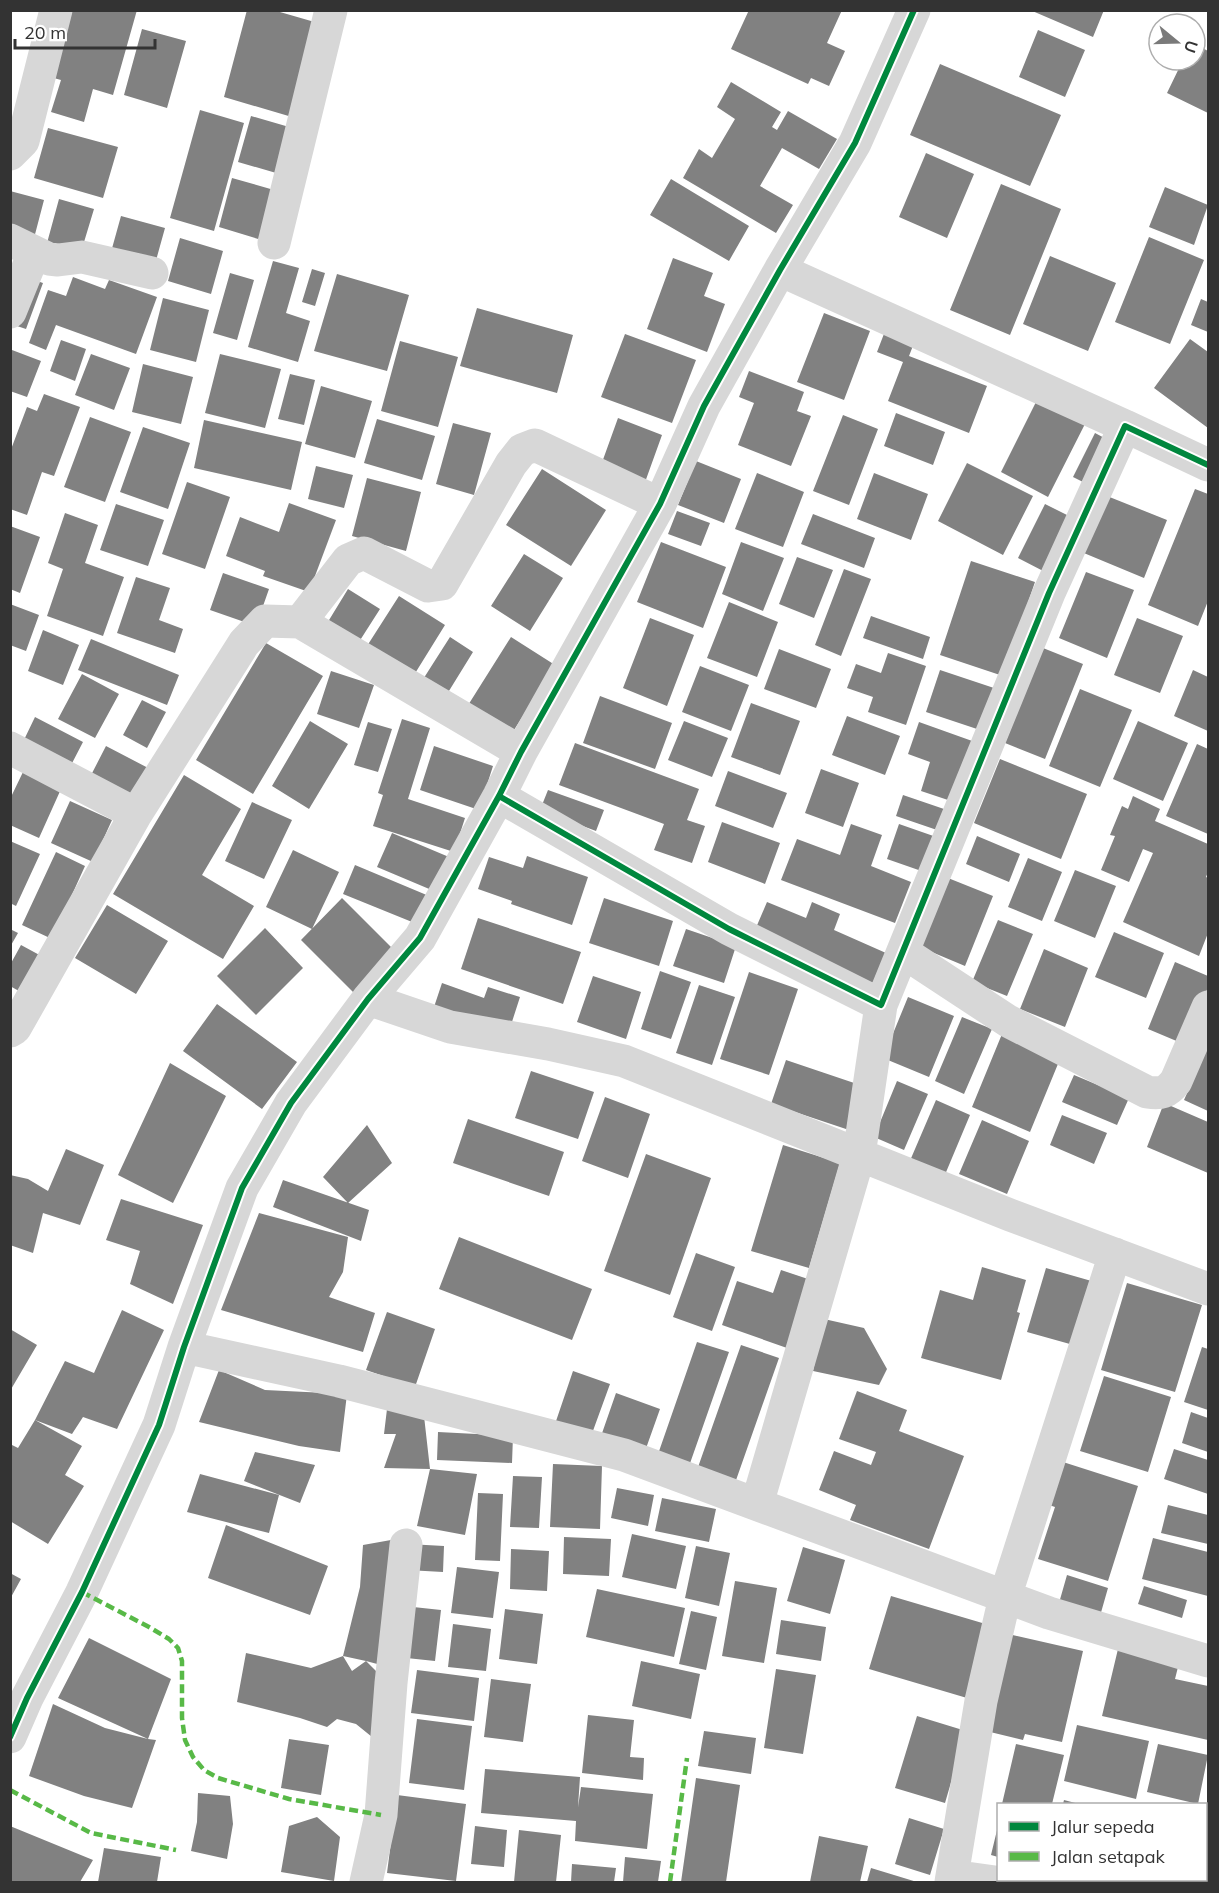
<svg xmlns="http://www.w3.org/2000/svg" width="1219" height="1893" viewBox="0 0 1219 1893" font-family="Mulish,sans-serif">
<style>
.building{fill:#818181}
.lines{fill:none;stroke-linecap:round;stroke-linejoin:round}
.minor{stroke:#d7d7d7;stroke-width:33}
.quiet{stroke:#58b947;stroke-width:4.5;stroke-dasharray:9 4.5;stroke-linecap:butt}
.cycleway-casing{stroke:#fff;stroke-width:10}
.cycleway{stroke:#00873e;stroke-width:6}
</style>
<rect width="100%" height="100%" fill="#fff"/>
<!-- building -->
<path class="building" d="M68 10H137L113 95 93 89 84 122 51 112 61 80 50 77Z
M247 10H273L318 23 292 117 224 97Z
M749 10H842L827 43 845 51 829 86 811 78 808 84 731 49Z
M1030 10H1104L1093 37Z
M142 29 186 41 167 108 124 95Z
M1038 30 1085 50 1065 97 1019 77Z
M1195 44 1208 51V113L1167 93 1183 60H1195Z
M940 64 1061 115 1030 186 910 135Z
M731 82 781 112 772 127 777 130 788 111 837 139 819 169 782 148 760 186 793 205 776 233 683 178 699 149 712 158 735 119 717 107Z
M200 110 244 123 214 231 170 218Z
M251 116 296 129 283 175 238 162Z
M48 128 118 147 103 198 34 178Z
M926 153 974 174 947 238 899 217Z
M232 178 281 192 268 242 219 227Z
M671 179 749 226 729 261 650 215Z
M1001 184 1061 209 1010 335 950 310Z
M1165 187 1208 205 1194 245 1149 227Z
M10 191 44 200 33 242 10 236Z
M59 199 94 209 81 252 47 243Z
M121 216 165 228 155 264 111 252Z
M1149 237 1204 260 1170 344 1115 322Z
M180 238 223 251 211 294 168 281Z
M1050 256 1116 283 1088 351 1023 324Z
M673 258 713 273 704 296 725 304 707 352 647 329Z
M273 261 299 268 286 313 310 321 298 362 248 347Z
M312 269 325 273 315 306 302 302Z
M230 273 254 280 237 340 213 333Z
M337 274 409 295 387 371 314 351Z
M73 277 105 289 109 280 157 297 136 354 56 325 46 350 29 343 48 290 66 296Z
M28 278 43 283 26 329 11 324Z
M163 298 209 310 196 362 150 350Z
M1201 299 1208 302V332L1191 325Z
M477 308 573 335 557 393 460 366Z
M824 313 870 331 844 400 797 382Z
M887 326 916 338 909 356 987 386 969 433 888 401 903 362 877 352Z
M625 334 696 360 672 423 601 397Z
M1190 339 1208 352V428L1154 388Z
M61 340 86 349 75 381 50 371Z
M400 341 458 357 438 427 381 411Z
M12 350 41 361 27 397 10 391Z
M91 354 130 368 114 410 75 395Z
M220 354 281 369 265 428 205 413Z
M143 364 193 377 181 424 132 412Z
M749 371 804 392 797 411 811 416 791 466 738 445 754 403 739 397Z
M290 374 315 380 304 425 278 419Z
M321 386 372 401 355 458 305 444Z
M44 394 80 407 54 476 42 472 27 515 10 509V452L27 407 37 411Z
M1039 396 1087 420 1048 497 1001 472Z
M896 413 945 432 933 465 884 446Z
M843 415 878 429 849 505 813 491Z
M90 417 131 432 105 502 64 487Z
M618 418 662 435 644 485 600 468Z
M377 419 435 436 422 480 364 463Z
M204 420 302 442 291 490 194 468Z
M453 423 491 433 474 495 436 484Z
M143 427 190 443 168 509 120 492Z
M1095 433 1112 442 1089 485 1073 477Z
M696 461 741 479 724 523 678 505Z
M967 463 1033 496 1003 555 938 521Z
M316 466 353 475 344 508 308 499Z
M542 469 606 510 571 566 506 525Z
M757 473 804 492 783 547 735 529Z
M874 473 928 494 911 540 857 519Z
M367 478 421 492 406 551 352 536Z
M187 482 230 497 205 569 162 554Z
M1195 489 1208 494V601L1198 626 1148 605Z
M1102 494 1167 520 1144 578 1079 551Z
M289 503 336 520 309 592 263 576 265 571 226 556 240 517 279 532Z
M116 504 164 520 148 566 100 550Z
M1045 504 1075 519 1047 573 1018 558Z
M677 511 710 523 701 546 668 534Z
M65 513 98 525 85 563 124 577 103 636 47 616 63 569 48 563Z
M813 514 875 538 864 568 801 544Z
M10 526 40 537 20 593 10 589Z
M661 542 726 567 703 628 637 602Z
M741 542 784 558 763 611 722 594Z
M524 554 563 578 530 631 491 606Z
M797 557 833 570 814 618 779 604Z
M971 561 1035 582 1003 676 940 655Z
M844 569 871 579 841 656 815 645Z
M1086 572 1134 590 1107 658 1059 638Z
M223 573 269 589 256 626 210 610Z
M136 577 170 588 159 620 183 629 175 653 117 633Z
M348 589 380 609 357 645 326 625Z
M399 596 445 625 414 675 367 646Z
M729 602 778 622 757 677 707 658Z
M10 604 39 615 26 651 10 645Z
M871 616 930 637 923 659 863 638Z
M650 618 694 635 667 706 623 688Z
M1137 618 1183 636 1160 693 1114 675Z
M43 630 79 645 63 685 28 671Z
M450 637 473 652 444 699 420 684Z
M511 637 555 665 509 738 465 710Z
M91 639 179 675 167 705 78 670Z
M266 643 323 676 253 794 196 760Z
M1043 648 1083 664 1045 759 1005 743Z
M779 649 831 669 816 708 764 689Z
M888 653 926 666 906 725 868 712 873 697 847 688 856 664 881 673Z
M700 666 749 685 731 731 682 712Z
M940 670 994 688 980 730 926 712Z
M1193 670 1208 677V731L1174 716Z
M331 671 374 685 359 728 317 714Z
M82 674 119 694 95 738 58 719Z
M1080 689 1132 710 1100 787 1049 766Z
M600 696 672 723 655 769 583 743Z
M142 700 166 712 147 748 123 735Z
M751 703 800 721 780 775 731 757Z
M847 716 900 736 885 775 832 755Z
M35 717 83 742 69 769 22 744Z
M402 719 430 728 408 799 465 818 454 852 373 826 383 795 378 793Z
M310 721 348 744 309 809 272 786Z
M684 721 728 738 712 777 668 760Z
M1138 721 1188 743 1163 801 1113 779Z
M368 722 392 729 378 772 354 765Z
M919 722 975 742 954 802 921 791 930 762 908 754Z
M575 743 699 789 687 820 705 826 692 863 654 850 664 824 559 785Z
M1197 744 1208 749V834L1166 816Z
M106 746 152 770 134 805 88 781Z
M434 746 493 766 479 810 420 790Z
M1000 759 1087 794 1061 859 974 823Z
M821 769 859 783 843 827 805 813Z
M728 771 787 793 773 828 715 806Z
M23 772 61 789 39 838 10 825V799Z
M184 775 241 809 202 875 254 906 223 959 113 894Z
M548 790 604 810 596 831 540 810Z
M903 795 944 809 937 830 896 816Z
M1133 796 1160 809 1155 821 1208 844V872L1206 877 1208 878V933L1199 956 1123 922 1153 853 1143 849 1129 882 1101 870 1115 836 1110 835 1122 806 1128 809Z
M70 801 112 820 93 862 51 843Z
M252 802 292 820 264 879 225 861Z
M722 822 780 843 765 884 708 862Z
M851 824 882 835 871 866 911 882 895 923 781 880 797 839 840 855Z
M899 824 942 839 930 874 887 859Z
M392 833 449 857 434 891 377 867Z
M977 836 1020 854 1009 882 966 864Z
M10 841 40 854 16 906 10 903Z
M293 850 339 872 312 929 266 907Z
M56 852 85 866 52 939 22 925Z
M527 856 588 877 572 925 511 904 512 901 478 889 489 857 523 868Z
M1028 858 1062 872 1042 921 1008 907Z
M355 865 429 896 417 924 343 894Z
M1075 870 1116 886 1095 938 1054 921Z
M943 876 993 896 965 966 915 945Z
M342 898 395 951 354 993 301 940Z
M604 898 673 921 659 966 589 943Z
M767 902 806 918 812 902 840 914 834 930 886 953 871 988 752 937Z
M107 905 168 941 136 994 75 958Z
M478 918 581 952 563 1004 461 969Z
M998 920 1033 934 1007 996 972 982Z
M265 928 303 968 256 1015 217 976Z
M10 929 18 933 10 947Z
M686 929 736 946 724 983 673 966Z
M1114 932 1164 953 1146 998 1095 977Z
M21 945 45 958 26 995 10 986V965Z
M1044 949 1088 968 1065 1027 1020 1009Z
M1175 962 1208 976V987L1186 1045 1148 1029Z
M660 971 691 982 671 1039 641 1029Z
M749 972 798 989 769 1075 720 1059Z
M593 976 641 992 626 1039 577 1022Z
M442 983 484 998 488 987 520 997 510 1028 432 1013Z
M699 985 735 997 712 1065 676 1053Z
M908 997 954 1016 929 1077 883 1058Z
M217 1004 297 1062 262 1109 183 1051Z
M962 1017 992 1029 964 1094 935 1081Z
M1002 1034 1060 1059 1030 1132 972 1107Z
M1208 1046V1111L1184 1100Z
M786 1060 866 1087 852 1131 771 1104Z
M170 1063 226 1096 173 1203 118 1175Z
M531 1071 594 1092 578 1139 515 1118Z
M1074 1075 1129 1098 1117 1125 1062 1102Z
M897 1081 928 1094 904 1150 874 1137Z
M605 1097 650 1114 628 1178 582 1161Z
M936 1100 970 1115 944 1177 909 1163Z
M1164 1103 1208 1122V1173L1147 1147Z
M1062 1115 1107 1133 1094 1164 1050 1145Z
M468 1119 564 1152 549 1196 453 1163Z
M982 1120 1029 1141 1007 1194 959 1174Z
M367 1125 392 1163 348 1203 323 1177Z
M783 1145 840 1163 809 1268 751 1251Z
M66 1149 104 1165 80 1225 43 1213 33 1253 10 1245V1175L28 1179 48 1191Z
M646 1154 711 1178 670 1295 604 1271Z
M283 1180 369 1210 361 1241 273 1207Z
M121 1199 203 1225 173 1304 130 1284 140 1251 106 1240Z
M259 1213 348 1237 343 1272 329 1297 375 1313 363 1352 221 1310Z
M459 1237 592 1289 572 1340 439 1289Z
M696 1253 735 1267 712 1331 673 1317Z
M982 1267 1026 1280 1017 1312 1020 1313 1001 1380 921 1358 940 1290 973 1300Z
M1046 1268 1095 1282 1077 1346 1027 1332Z
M781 1270 811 1280 787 1348 722 1325 737 1281 773 1293Z
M1127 1283 1202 1305 1175 1392 1101 1370Z
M122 1310 164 1330 117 1429 83 1417 72 1434 35 1420 65 1361 94 1373Z
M387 1312 435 1329 415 1387 366 1370Z
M824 1319 864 1328 887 1369 879 1385 813 1371Z
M10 1329 37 1345 10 1391Z
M697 1342 729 1352 688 1469 657 1457Z
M741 1345 779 1358 735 1483 697 1470Z
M1202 1347 1208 1349V1410L1184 1402Z
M219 1370 265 1390 347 1394 340 1452 299 1446 199 1422Z
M573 1371 610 1384 590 1439 554 1427Z
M1104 1376 1171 1397 1148 1472 1080 1451Z
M857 1391 907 1410 899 1431 964 1456 929 1549 850 1520 856 1505 819 1490 834 1451 871 1465 876 1452 839 1439Z
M616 1393 660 1409 644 1454 600 1439Z
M387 1409 424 1416 430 1469 384 1468 396 1434H384Z
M1191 1412 1208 1418V1452L1182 1443Z
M35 1420 82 1446 65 1475 84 1486 48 1544 10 1521V1444L18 1448Z
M438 1432 513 1436 512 1463 437 1460Z
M1174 1449 1208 1460V1494L1164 1479Z
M255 1452 315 1465 300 1503 244 1481Z
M1063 1462 1138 1486 1108 1581 1038 1559 1055 1507 1049 1505Z
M553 1464 602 1466 600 1529 550 1527Z
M430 1469 477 1474 465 1535 417 1526Z
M200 1474 279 1495 269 1533 187 1512Z
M513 1476 542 1477 539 1528 510 1527Z
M617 1488 654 1495 648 1526 611 1518Z
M478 1493 503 1494 500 1561 475 1560Z
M662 1498 716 1509 709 1542 655 1531Z
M1168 1505 1208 1515V1544L1161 1533Z
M226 1525 328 1566 310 1615 208 1578Z
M632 1534 686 1546 676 1589 622 1577Z
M564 1537 611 1539 609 1576 563 1574Z
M1153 1538 1208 1552V1596L1142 1579Z
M391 1540 381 1665 366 1661 382 1677 377 1741 356 1724 337 1719 327 1727 300 1718 237 1702 246 1653 311 1668 343 1656 352 1671 366 1661 343 1656 360 1587 363 1545Z
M408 1544 444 1546 443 1572 407 1570Z
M696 1546 730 1553 719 1606 685 1598Z
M803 1547 845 1560 830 1614 787 1601Z
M511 1549 549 1551 547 1591 510 1589Z
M457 1567 499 1572 493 1618 451 1613Z
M10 1573 21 1579 10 1599Z
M1067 1575 1108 1588 1098 1623 1057 1610Z
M735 1581 777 1588 764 1663 722 1656Z
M1144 1586 1187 1600 1182 1618 1138 1604Z
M597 1589 685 1608 674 1657 586 1637Z
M891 1596 989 1625 967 1698 869 1669Z
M404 1606 441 1610 435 1661 397 1657Z
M505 1609 543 1614 537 1664 499 1659Z
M691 1611 717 1617 706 1670 679 1664Z
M781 1620 826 1627 821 1661 776 1654Z
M453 1624 491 1629 486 1671 448 1667Z
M1008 1634 1083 1651 1062 1742 1025 1734 1023 1740 986 1731Z
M89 1638 171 1679 148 1739 156 1740 132 1808 84 1796 29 1776 53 1704 105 1728 148 1739 58 1698Z
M1118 1649 1179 1663 1175 1679 1208 1686V1740L1102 1716Z
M641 1661 700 1674 691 1719 632 1706Z
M776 1669 816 1675 803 1754 764 1748Z
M417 1670 479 1678 474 1721 411 1713Z
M491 1679 531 1684 523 1742 484 1737Z
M588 1715 634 1720 630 1757 644 1758 643 1780 582 1773Z
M917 1716 966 1731 945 1803 895 1788Z
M417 1719 472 1726 464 1790 409 1783Z
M1077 1725 1149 1741 1136 1799 1064 1781Z
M704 1731 756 1738 751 1774 698 1766Z
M289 1739 329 1745 321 1795 281 1788Z
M1016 1744 1064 1755 1052 1804H1002Z
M1158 1744 1208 1755 1198 1804 1147 1792Z
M485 1769 580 1777 578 1807 581 1787 653 1794 647 1849 575 1841 576 1821 481 1813Z
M696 1778 740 1785 726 1882H681Z
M198 1793 230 1796 233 1824 227 1859 191 1851 197 1822Z
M397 1795 466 1804 456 1881 387 1873Z
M1064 1800 1079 1804H1063Z
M1208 1810V1867L1206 1866V1819Z
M317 1817 340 1837 334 1881 281 1872 289 1826Z
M909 1818 944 1829 930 1875 895 1864Z
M10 1826 93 1860 80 1882 10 1881Z
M475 1826 507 1830 504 1867 471 1864Z
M998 1826V1857L991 1855Z
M519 1830 561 1835 556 1882H514Z
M819 1836 868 1846 860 1882H810Z
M104 1848 161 1857 157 1882H98Z
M625 1857 661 1861 658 1882H623Z
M572 1864 616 1868 614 1882H571Z
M871 1868 917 1882H867Z"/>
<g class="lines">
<!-- minor -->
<path class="minor" d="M10 154 23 141 56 10
M10 240 49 259 58 260 82 257 152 273
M274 243 331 10
M780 270 1125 426
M10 312 34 253
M300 622 348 560 364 553 428 586 442 584 511 464 522 450 535 445 660 504
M10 748 136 814 244 643 265 621 300 622 521 752
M499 796 729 929 881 1005 1049 593 1125 426 1208 465
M903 952 1008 1021 1147 1092C1161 1094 1167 1093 1176 1081L1208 1007
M368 999 450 1027 548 1044 624 1061 1010 1215 1208 1289
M10 1031 15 1028 136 814
M184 1347 339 1381 624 1455 1049 1613 1208 1661
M757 1504 859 1155 881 1005
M10 1737 27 1698 82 1592 159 1425 184 1347 242 1188 291 1103 368 999 420 938 499 796 521 752 660 504 704 406 780 270 855 143 914 10
M952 1876 995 1882
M1206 1877 1208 1878
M366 1882 381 1815 391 1683 406 1545
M951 1882 981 1701 1005 1597 1115 1254
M1110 1882 1148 1880"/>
<!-- quiet -->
<path class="quiet" d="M82 1592 149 1627 169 1639 178 1648 182 1661V1718L185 1740 193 1757 204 1770 218 1778 289 1799 381 1815
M10 1790 91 1833 176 1850
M670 1882 687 1758"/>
<defs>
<path id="cycleway" d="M499 796 729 929 881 1005 1049 593 1125 426 1208 465
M10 1737 27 1698 82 1592 159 1425 184 1347 242 1188 291 1103 368 999 420 938 499 796 521 752 660 504 704 406 780 270 855 143 914 10"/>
</defs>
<!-- cycleway casing -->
<use href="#cycleway" class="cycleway-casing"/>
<!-- cycleway -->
<use href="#cycleway" class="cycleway"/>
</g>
<!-- border -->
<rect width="1219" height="1893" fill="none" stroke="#333333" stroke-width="24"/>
<!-- legend -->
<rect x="997" y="1803" width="210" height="78" fill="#ffffff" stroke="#adadad" stroke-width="1.5"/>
<rect x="1009" y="1822" width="30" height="9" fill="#00873e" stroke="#adadad" stroke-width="1.5"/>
<text x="1051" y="1833" font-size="18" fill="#333333">Jalur sepeda</text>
<rect x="1009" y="1852" width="30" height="9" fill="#58b947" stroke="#adadad" stroke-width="1.5"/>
<text x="1051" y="1863" font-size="18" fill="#333333">Jalan setapak</text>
<!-- north arrow -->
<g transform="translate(1177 42) rotate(109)"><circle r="28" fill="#ffffff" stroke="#adadad" stroke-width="1.5"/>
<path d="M0-4.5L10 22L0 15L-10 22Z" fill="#7a7a7a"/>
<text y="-9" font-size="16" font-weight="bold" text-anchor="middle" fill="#333333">U</text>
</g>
<!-- scale -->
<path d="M15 39v9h140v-9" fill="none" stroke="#333333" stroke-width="3"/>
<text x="24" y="39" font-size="18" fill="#333333" stroke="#ffffff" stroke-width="4.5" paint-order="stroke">20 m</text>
</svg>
